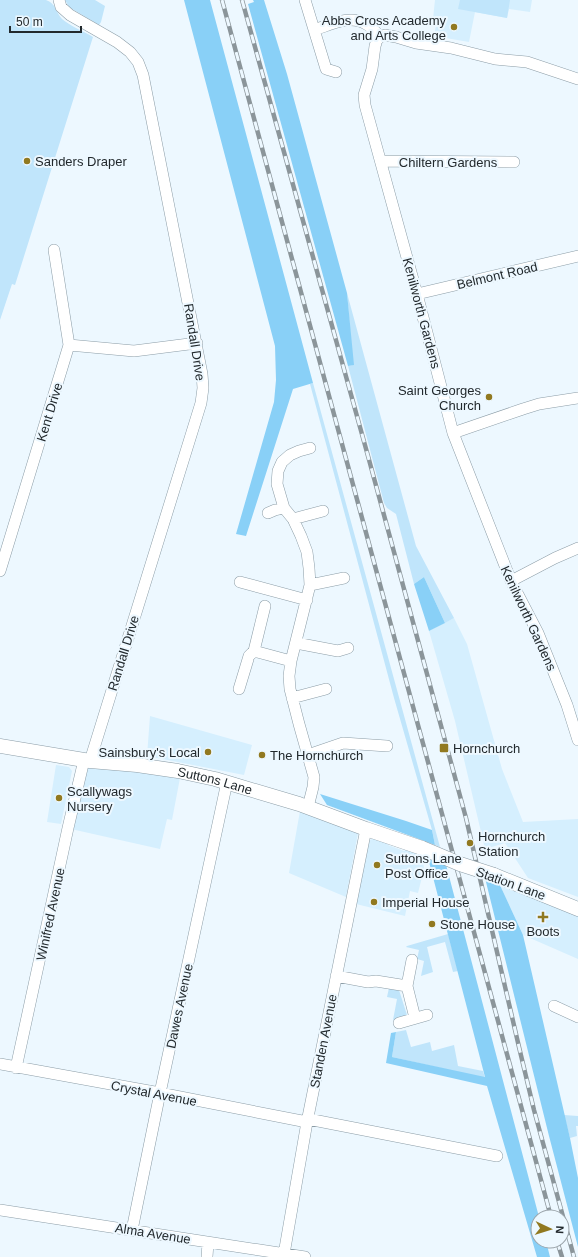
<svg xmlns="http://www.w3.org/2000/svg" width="578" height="1257" viewBox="0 0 578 1257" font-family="Arial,sans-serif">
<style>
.built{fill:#d5effe}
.green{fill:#c0e5fb}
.forest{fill:#89d0f7}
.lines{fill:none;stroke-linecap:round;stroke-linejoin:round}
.minor-casing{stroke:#8c9da7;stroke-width:12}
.tertiary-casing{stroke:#8c9da7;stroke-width:15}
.minor{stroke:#fff;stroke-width:11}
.tertiary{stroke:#fff;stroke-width:14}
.rail-casing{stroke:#8b959a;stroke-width:4.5}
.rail{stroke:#edf8ff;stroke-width:3;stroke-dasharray:9;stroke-linecap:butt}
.tertiary-bridge-casing{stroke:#8c9da7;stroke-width:15;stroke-linecap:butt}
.tertiary-bridge{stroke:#fff;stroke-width:14}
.poi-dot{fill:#917920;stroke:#edf8ff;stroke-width:1.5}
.labels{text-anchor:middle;stroke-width:4;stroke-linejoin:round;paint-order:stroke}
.poi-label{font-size:13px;fill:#22292d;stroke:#edf8ff;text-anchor:start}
.street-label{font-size:13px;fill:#22292d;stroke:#edf8ff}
</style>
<rect width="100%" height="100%" fill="#edf8ff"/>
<!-- built -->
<path class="built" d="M435 0H532L530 12 509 9 507 18 475 12 469 42 434 36 437 20 433 19Z
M454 618 467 644 502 769 523 822 578 819V897L528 878 505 843 485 849 455 721 429 631Z
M150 716 252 745 244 775 147 756Z
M56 765 69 767 72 771 61 824 47 822Z
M85 766 132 771 180 778 172 820 167 819 160 849 71 829Z
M300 811 358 833 346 897 289 873Z
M374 838 387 840 388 845 404 851 409 847 422 852 424 869 418 893 410 891 405 916 356 904 370 840Z
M499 883 578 915V959L523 935Z"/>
<!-- green -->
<path class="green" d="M0 0H46C56 3 56 13 62 19 70 26 85 32 93 37L15 285 12 284 0 320Z
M65 0H95L105 6 101 22 99 25 69 7Z
M460 0H510L507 18 458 9Z
M347 293 416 546 454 618 445 623 424 577 414 584 396 514 387 508 384 503 348 366 353 365Z
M313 383 440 847 435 845 432 830 394 698 310 384Z
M448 934 458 971 453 972 445 942 427 947 433 972 421 976 424 961 417 959 419 950 406 947 407 946Z
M389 988 399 990 407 1015 393 1020 397 999 387 997Z
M406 1030 411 1047 430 1042 432 1051 454 1045 458 1066 483 1071 485 1078 392 1057 396 1032Z
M564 1115 578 1116V1126H576L577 1136 570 1138Z"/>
<!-- forest -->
<path class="forest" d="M184 0H210L313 383 293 389 246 536 236 534 274 402 276 380 275 346Z
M253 0H264L287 74 347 293 354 365 348 366 248 4 254 2Z
M424 577 445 623 429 631 414 584Z
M320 794 406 821 432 830 435 845 327 805Z
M428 858 445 861 539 1217H538V1241H546L550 1257H537L487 1086 386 1063 391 1033 396 1032 392 1057 485 1077Z
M485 878 499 883 523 935 570 1138 578 1178V1247L549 1136Z"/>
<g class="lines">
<defs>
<path id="minor" d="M59 0 61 7 70 15 117 42 130 52 138 62 143 75 202 374 203 388 201 403 90 761
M305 0 326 69 336 72
M314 30C330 25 350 14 366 24 372 27 376 32 380 37L385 35 396 37 416 43 451 48 495 59 527 62 578 79
M380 37 377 40 375 46 372 69 364 95 365 105 417 294 453 433 511 581 538 633 567 705 578 740
M381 161 514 162
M417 294 578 256
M69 345 134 351 197 343
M453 433 523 409 539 404 578 398
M268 513 275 510 284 508
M293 519 323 511
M0 571 69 345 54 250
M511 581 555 558 578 548
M240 582 307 600
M310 585 344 578
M296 643 338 651 348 648
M254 651 291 661
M239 689 249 656 254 651 265 606
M292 698 326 689
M308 755 343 743 387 746
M308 807 313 787 314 777 299 724 290 689 289 676 291 661 310 585 309 568 307 552 301 536 293 519 284 508 277 484 278 471 282 462 290 455 299 451 310 448
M336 976 368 982 376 981 407 986 415 1018
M407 986 412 960
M554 1006 578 1017
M399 1023 427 1015
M0 1064 160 1093 307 1122
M16 1068 68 828 84 760
M308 1119 497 1156
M0 1210 305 1257
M132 1230 160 1093 227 782
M284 1254 307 1122 366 829
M207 1257 208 1243"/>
<g id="tertiary">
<path id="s1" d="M0 746 90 761 137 765 178 771 215 779 299 804 366 829 422 848"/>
<path d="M494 875 578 909"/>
</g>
</defs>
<!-- minor casing -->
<use href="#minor" class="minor-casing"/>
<!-- tertiary casing -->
<use href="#tertiary" class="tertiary-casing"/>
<!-- minor -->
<use href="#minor" class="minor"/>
<!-- tertiary -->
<use href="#tertiary" class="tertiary"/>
<defs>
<path id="rail" d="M222 0 551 1217
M242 0 368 456 466 818 519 1047 534 1110 574 1257
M557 1241 562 1257"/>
</defs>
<!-- rail casing -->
<use href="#rail" class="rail-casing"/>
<!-- rail -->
<use href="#rail" class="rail"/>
<defs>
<path id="tertiary-bridge" d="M422 848 460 864 494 875"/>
</defs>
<!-- tertiary-bridge casing -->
<use href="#tertiary-bridge" class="tertiary-bridge-casing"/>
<!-- tertiary-bridge -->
<use href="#tertiary-bridge" class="tertiary-bridge"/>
</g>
<!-- markers -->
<g class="poi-dot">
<circle cx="454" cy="27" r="4"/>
<circle cx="27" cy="161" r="4"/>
<circle cx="489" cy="397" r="4"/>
<rect x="439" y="743" width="10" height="10" rx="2"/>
<circle cx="208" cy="752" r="4"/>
<circle cx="262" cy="755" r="4"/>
<circle cx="59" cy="798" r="4"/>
<circle cx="470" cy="843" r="4"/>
<circle cx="377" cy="865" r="4"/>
<circle cx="374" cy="902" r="4"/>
<path d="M541 911h4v4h4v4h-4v4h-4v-4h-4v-4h4z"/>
<circle cx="432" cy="924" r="4"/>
</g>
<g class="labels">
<!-- poi labels -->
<g class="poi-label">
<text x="446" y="25" text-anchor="end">Abbs Cross Academy<tspan x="446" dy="15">and Arts College</tspan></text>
<text x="35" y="166">Sanders Draper</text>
<text x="481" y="395" text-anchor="end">Saint Georges<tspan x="481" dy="15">Church</tspan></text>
<text x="453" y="753">Hornchurch</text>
<text x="200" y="757" text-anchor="end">Sainsbury's Local</text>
<text x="270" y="760">The Hornchurch</text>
<text x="67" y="796">Scallywags<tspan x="67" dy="15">Nursery</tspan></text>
<text x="478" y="841">Hornchurch<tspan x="478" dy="15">Station</tspan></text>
<text x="385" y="863">Suttons Lane<tspan x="385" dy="15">Post Office</tspan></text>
<text x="382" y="907">Imperial House</text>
<text x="440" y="929">Stone House</text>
<text x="543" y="936" text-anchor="middle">Boots</text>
</g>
<!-- street labels -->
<g class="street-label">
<text x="448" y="167">Chiltern Gardens</text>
<text transform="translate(497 275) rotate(-13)" y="5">Belmont Road</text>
<text transform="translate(422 313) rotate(75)" y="5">Kenilworth Gardens</text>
<text transform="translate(195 342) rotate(81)" y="5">Randall Drive</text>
<text transform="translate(49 412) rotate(-73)" y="5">Kent Drive</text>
<text transform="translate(529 618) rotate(65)" y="5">Kenilworth Gardens</text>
<text transform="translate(123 653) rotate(-73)" y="5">Randall Drive</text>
<text dy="5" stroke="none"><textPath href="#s1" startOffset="218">Suttons Lane</textPath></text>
<text transform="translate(511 883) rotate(20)" y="5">Station Lane</text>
<text transform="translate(50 914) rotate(-78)" y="5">Winifred Avenue</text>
<text transform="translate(179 1006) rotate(-78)" y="5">Dawes Avenue</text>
<text transform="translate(323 1041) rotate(-79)" y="5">Standen Avenue</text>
<text transform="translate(154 1093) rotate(11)" y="5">Crystal Avenue</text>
<text transform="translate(153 1233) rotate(9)" y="5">Alma Avenue</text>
</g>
</g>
<!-- north arrow -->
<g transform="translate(550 1229) rotate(94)"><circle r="19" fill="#edf8ff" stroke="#9ca5ab"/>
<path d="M0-3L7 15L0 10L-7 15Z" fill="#917920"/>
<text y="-6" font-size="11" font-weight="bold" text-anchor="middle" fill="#22292d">N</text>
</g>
<!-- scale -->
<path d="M10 26v6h71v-6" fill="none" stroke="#22292d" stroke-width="2"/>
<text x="16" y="26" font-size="12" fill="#22292d" stroke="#edf8ff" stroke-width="3" paint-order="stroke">50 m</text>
</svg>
